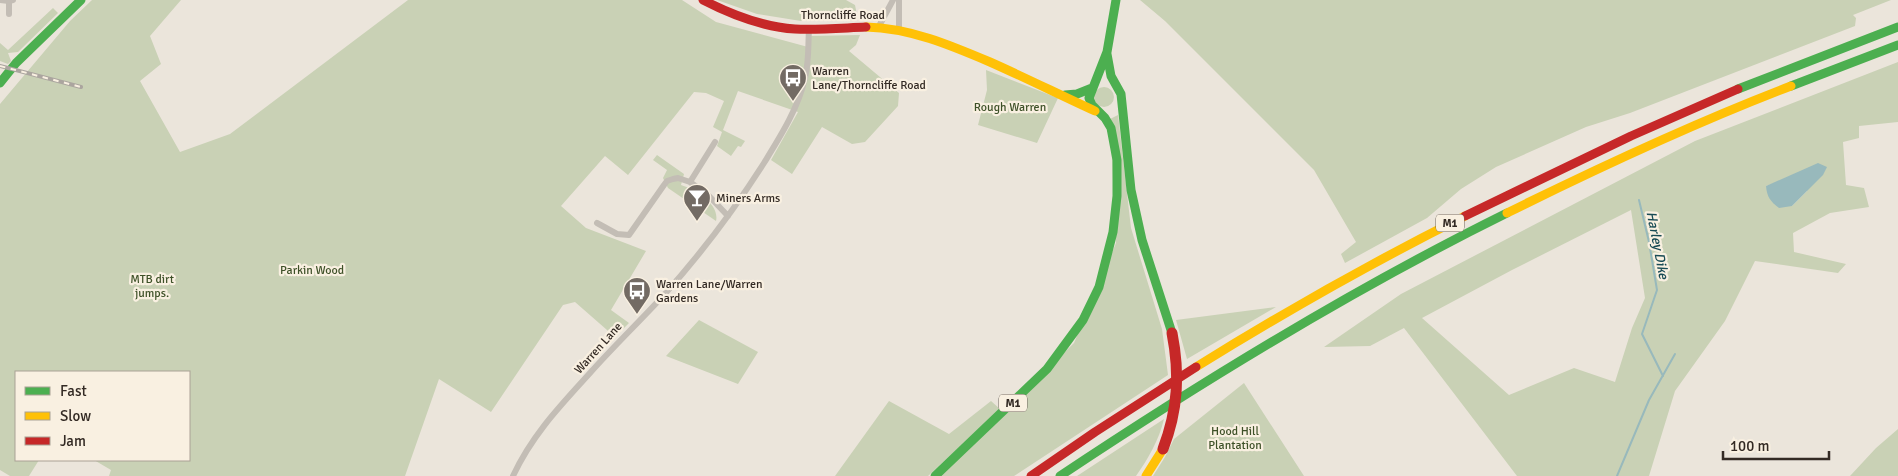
<svg xmlns="http://www.w3.org/2000/svg" width="1898" height="476" viewBox="0 0 1898 476" font-family="Signika,sans-serif">
<style>
.green{fill:#c9d1b5;fill-rule:evenodd}
.water{fill:#98b9bc}
.lines{fill:none;stroke-linecap:round;stroke-linejoin:round}
.stream{stroke:#98b9bc;stroke-width:2}
.street{stroke:#c3bdb5;stroke-width:6}
.fast{stroke:#4caf50;stroke-width:9}
.slow{stroke:#ffc107;stroke-width:9}
.jam{stroke:#c62828;stroke-width:9}
.rail-casing{stroke:#aba59f;stroke-width:4}
.rail{stroke:#f9f0e1;stroke-width:2;stroke-dasharray:5.5;stroke-linecap:butt}
.jam-bridge{stroke:#c62828;stroke-width:11}
.labels{text-anchor:middle;stroke-width:4.5;stroke-linejoin:round;paint-order:stroke}
.shield{fill:#f9f0e1;stroke:#6e655d;stroke-width:1}
.shield-label{font-size:11px;font-weight:bold;fill:#332a24}
.street-label{font-size:12px;fill:#332a24;stroke:#f9f0e1}
.poi-label{font-size:12px;fill:#332a24;stroke:#f9f0e1;text-anchor:start}
.park-label{font-size:12px;fill:#3e5128;stroke:#f9f0e1}
.water-label{font-size:14px;font-style:italic;fill:#194b55;stroke:#f9f0e1}
</style>
<rect width="100%" height="100%" fill="#ebe5db"/>
<!-- green -->
<path class="green" d="M92 0H181L150 36 161 64 140 81 180 152 230 134 408 0H682L716 22 808 47 809 36 860 35 856 45 849 51 899 93 898 106 865 142 852 144 822 127 792 174 771 160 798 112 738 91 723 130 745 141 741 147 738 146 731 156 717 146 722 132 713 127 724 101 706 93 694 92 628 175 605 156 561 206 586 228 646 251 611 310 629 323 615 337 575 302 563 305 491 412 439 379 405 476H109L111 470 94 460H189V372H16V460H39L29 476H10L0 470V104L70 21Z
M717 0H846L855 5 857 15 852 21H801L757 14Z
M1140 0H1891L1853 15 1856 18 1855 26 1630 113 1586 127 1496 167 1461 189 1427 218 1345 263 1341 254 1356 242 1314 170 1165 21Z
M53 8 58 13 18 52 8 53 11 61 8 64 0 61V43L8 50Z
M1898 62V122L1859 126V138L1843 142 1846 185 1864 188 1869 207 1830 213 1793 233 1794 252 1846 264 1838 273 1755 261 1725 321 1675 391 1649 476H1517L1404 328 1370 346 1324 347 1401 294 1695 141ZM1778 182 1807 191 1792 206 1766 186ZM1631 210 1645 298 1632 328 1615 382 1574 368 1509 395 1422 318 1512 270Z
M986 70 1058 98 1037 143 978 125 987 90Z
M1094 97a10 10 0 1 1 20 0a10 10 0 1 1-20 0Z
M1118 115 1131 228 1162 329 1168 375 1014 476H939L1074 343 1116 243 1110 119Z
M657 155 684 174 681 185C696 190 720 204 716 221L668 188 663 178 667 170 653 160Z
M1276 307 1187 359 1176 320Z
M699 320 758 352 738 384 666 356Z
M1244 383 1304 476H1153L1165 457 1174 439Z
M889 401 949 434 991 401 1000 409 928 476H835Z
M1164 419C1159 440 1148 459 1136 476H1077Z
M1898 429V476H1850L1876 448Z"/>
<!-- water -->
<path class="water" d="M1818 163 1827 167 1823 175 1792 206 1779 208C1770 201 1767 197 1766 186Z"/>
<g class="lines">
<!-- stream -->
<path class="stream" d="M1639 200 1649 242 1657 290 1642 334 1663 376
M1617 476 1649 400 1675 354"/>
<!-- street -->
<path class="street" d="M0 0 9 1 13 0
M899 0V30
M9 1V14
M878 28 893 0
M690 182 715 142
M597 223 617 234 629 235 664 185 667 181 673 179 678 178 690 182 709 196 728 216
M513 476C532 435 560 406 590 373 613 347 639 322 663 296 700 255 734 210 764 163 780 137 798 109 805 78 809 62 808 46 809 29"/>
<!-- fast -->
<path class="fast" d="M1107 54 1111 76 1121 94 1131 190 1142 240 1172 333
M0 83 16 63 81 0
M1791 86 1898 45
M1738 89 1898 27
M1065 95 1077 94 1092 88
M935 476 1047 369 1083 320 1099 287 1113 232 1117 196V160L1111 128 1105 118 1092 105 1089 98 1107 52 1116 0
M1060 476C1204 380 1351 290 1507 213"/>
<!-- slow -->
<path class="slow" d="M866 27C910 28 950 45 990 62 1026 78 1060 95 1095 111
M1507 213C1600 167 1694 123 1791 86
M1196 367C1283 313 1373 262 1465 216
M1146 476 1163 449"/>
<!-- jam -->
<path class="jam" d="M703 0C732 15 763 27 795 29 819 30 842 28 866 27
M1465 216 1631 136 1738 89
M1031 476 1095 432 1196 367"/>
<defs>
<path id="rail" d="M0 66 81 87"/>
</defs>
<!-- rail casing -->
<use href="#rail" class="rail-casing"/>
<!-- rail -->
<use href="#rail" class="rail"/>
<!-- jam-bridge -->
<path class="jam-bridge" d="M1163 449C1178 410 1180 374 1172 333"/>
</g>
<!-- icons -->
<defs>
<symbol id="bus-pin" viewBox="-11 -11 22 30"><path d="M0 17L-7.5 6A9.5 9.5 0 1 1 7.5 6Z" fill="#736b64" stroke="#f9f0e1"/><path d="M-5-6H5V4H4V6H2V4H-2V6H-4V4H-5ZM-3.5-4V0h7V-4ZM-3.5 1.2v1.5H-2V1.2ZM2 1.2v1.5H3.5V1.2Z" fill="#fff"/></symbol>
<symbol id="bar-pin" viewBox="-11 -11 22 30"><path d="M0 17L-7.5 6A9.5 9.5 0 1 1 7.5 6Z" fill="#736b64" stroke="#f9f0e1"/><path d="M-6-5H6L.8 .8V4.5H3.5V6h-7V4.5H-.8V.8Z" fill="#fff"/></symbol>
</defs>
<g fill-rule="evenodd">
<use href="#bus-pin" x="777" y="62" width="32" height="43"/>
<use href="#bar-pin" x="681" y="182" width="32" height="43"/>
<use href="#bus-pin" x="621" y="275" width="32" height="43"/>
</g>
<g class="labels">
<!-- shield labels -->
<g class="shield">
<rect x="1436" y="214.5" width="28" height="17" rx="4"/>
<rect x="999" y="394.5" width="28" height="17" rx="4"/>
</g>
<g class="shield-label">
<text x="1450" y="227">M1</text>
<text x="1013" y="407">M1</text>
</g>
<!-- street labels -->
<g class="street-label">
<text x="843" y="19">Thorncliffe Road</text>
<text transform="translate(598 348) rotate(-48)" y="4">Warren Lane</text>
</g>
<!-- poi labels -->
<g class="poi-label">
<text x="812" y="75">Warren<tspan x="812" dy="14">Lane/Thorncliffe Road</tspan></text>
<text x="716" y="202">Miners Arms</text>
<text x="656" y="288">Warren Lane/Warren<tspan x="656" dy="14">Gardens</tspan></text>
</g>
<!-- park labels -->
<g class="park-label">
<text x="1010" y="111">Rough Warren</text>
<text x="312" y="274">Parkin Wood</text>
<text x="152" y="283">MTB dirt<tspan x="152" dy="14">jumps.</tspan></text>
<text x="1235" y="435">Hood Hill<tspan x="1235" dy="14">Plantation</tspan></text>
</g>
<!-- water labels -->
<g class="water-label">
<text transform="translate(1658 245) rotate(79)" y="5">Harley Dike</text>
</g>
</g>
<!-- legend -->
<rect x="15" y="371" width="175" height="90" fill="#f9f0e1" stroke="#aaa195"/>
<rect x="25" y="387" width="25" height="8" fill="#4caf50" stroke="#aaa195"/>
<text x="60" y="396" font-size="15" fill="#332a24">Fast</text>
<rect x="25" y="412" width="25" height="8" fill="#ffc107" stroke="#aaa195"/>
<text x="60" y="421" font-size="15" fill="#332a24">Slow</text>
<rect x="25" y="437" width="25" height="8" fill="#c62828" stroke="#aaa195"/>
<text x="60" y="446" font-size="15" fill="#332a24">Jam</text>
<!-- scale -->
<path d="M1723 451v8h106v-8" fill="none" stroke="#332a24" stroke-width="2.5"/>
<text x="1730" y="451" font-size="15" fill="#332a24" stroke="#f9f0e1" stroke-width="4" paint-order="stroke">100 m</text>
</svg>
